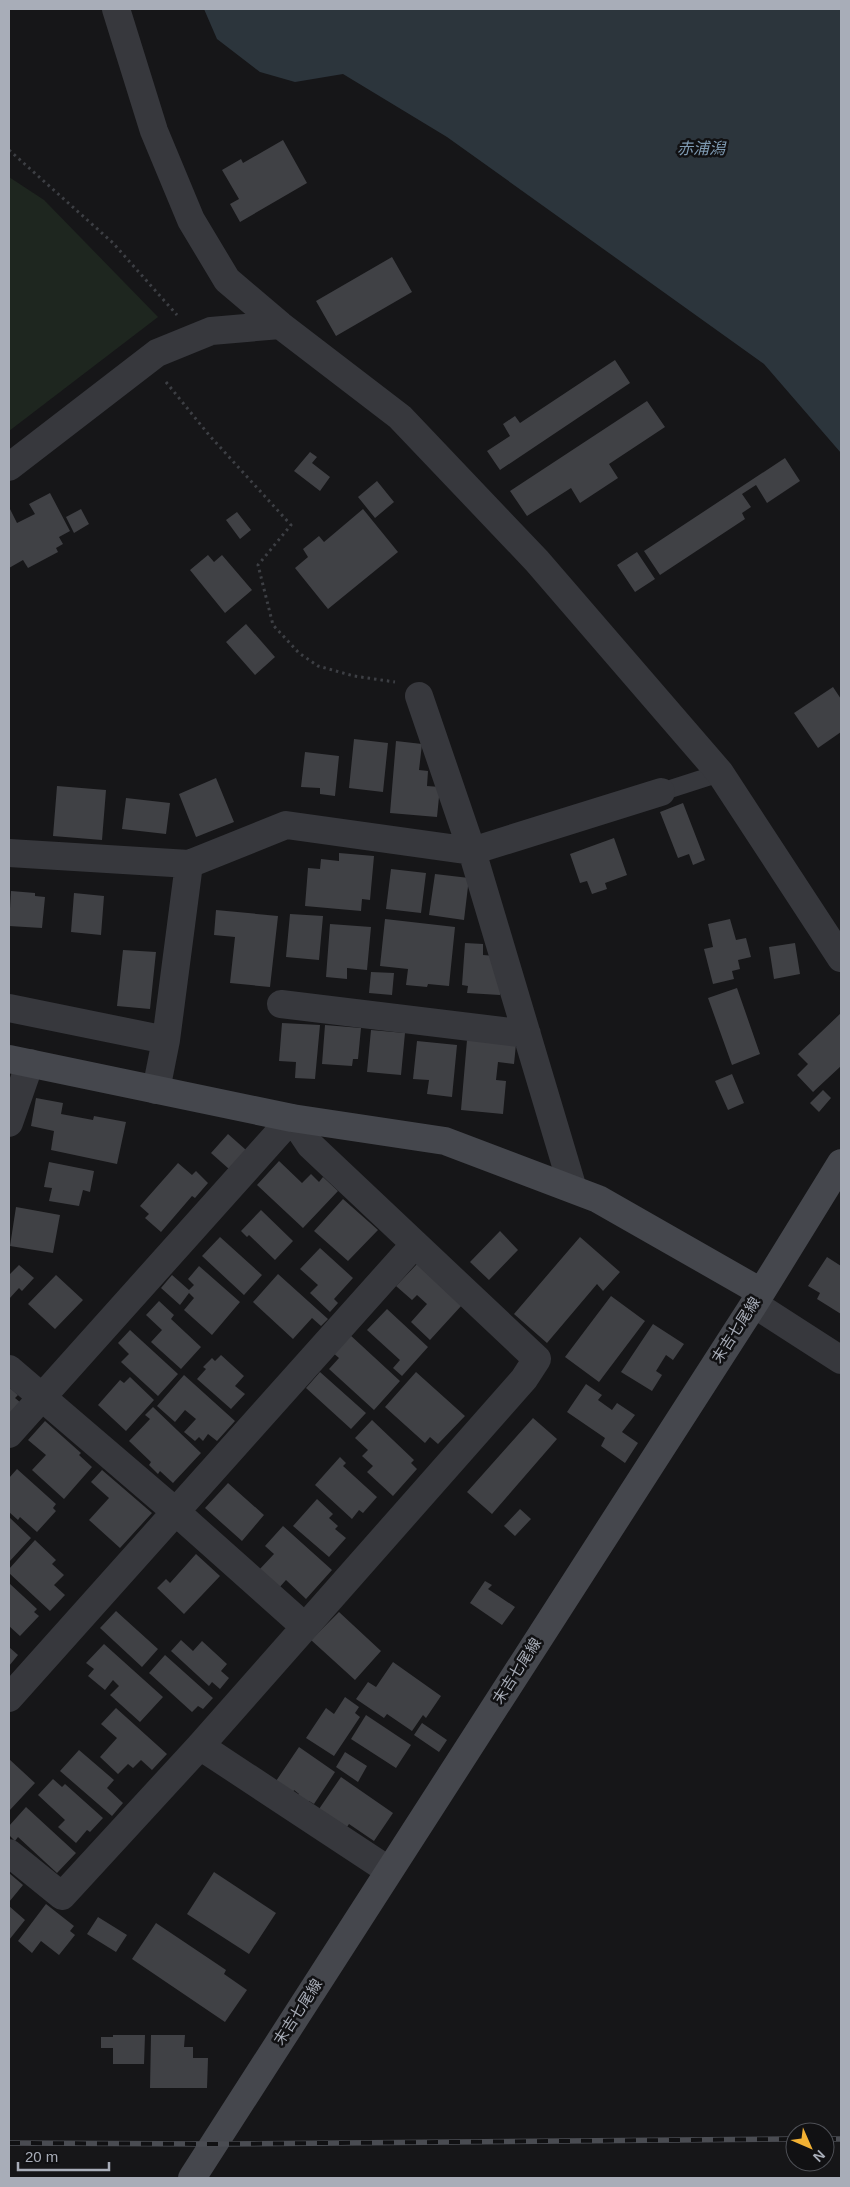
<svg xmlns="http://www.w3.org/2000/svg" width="850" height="2187" viewBox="0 0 850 2187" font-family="Arial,'Noto Sans JP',sans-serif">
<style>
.green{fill:#1e261f}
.water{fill:#2c353c}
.building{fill:#404145}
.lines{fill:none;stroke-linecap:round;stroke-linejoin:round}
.path{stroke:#3d3f44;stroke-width:3;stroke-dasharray:2.5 4;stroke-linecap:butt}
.lane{stroke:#37383d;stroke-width:18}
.street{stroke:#37383d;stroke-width:28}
.secondary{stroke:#45474d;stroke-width:28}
.rail-casing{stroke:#4a4c52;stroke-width:5.5}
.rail{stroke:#111113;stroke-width:4;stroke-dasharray:11;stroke-linecap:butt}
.labels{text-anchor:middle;stroke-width:5;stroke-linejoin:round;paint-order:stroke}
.street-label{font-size:15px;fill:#a8adb8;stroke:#111113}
.water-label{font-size:16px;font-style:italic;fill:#7f9bb3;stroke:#111113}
</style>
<rect width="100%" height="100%" fill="#161618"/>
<!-- green -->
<path class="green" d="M9 177 44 200 158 317 9 431Z"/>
<!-- water -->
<path class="water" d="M204 9H841V453L764 364 447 137 343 74 295 82 260 72 217 39Z"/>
<!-- building -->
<path class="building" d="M283 140 307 183 240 222 230 204 239 199 222 170 241 159 243 163Z
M392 257 412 292 336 336 316 301Z
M615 360 630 383 500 470 487 451 510 436 503 424 515 416 520 423Z
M647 401 665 427 609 464 618 478 580 503 571 488 527 516 510 491Z
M310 452 317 457 312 463 330 477 320 491 294 471Z
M785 458 800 481 767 503 756 485 742 494 751 507 742 513 745 519 660 575 644 551Z
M377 481 394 502 375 518 358 497Z
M50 493 70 531 59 537 63 544 56 548 58 552 28 568 23 560 9 568V507L17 523 35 514 29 504Z
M81 509 89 524 74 533 66 517Z
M363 509 398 552 328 609 295 568 308 557 303 549 319 536 324 542Z
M237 512 251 530 240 539 226 520Z
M637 552 655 579 635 592 617 565Z
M208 555 214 562 222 555 252 590 225 613 190 570Z
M246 624 275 657 255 675 226 642Z
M833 687 841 699V732L818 748 794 713Z
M354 739 388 743 383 792 349 788Z
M396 741 422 744 419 770 428 771 427 786 440 787 437 817 390 813Z
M305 752 339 756 335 796 320 794V788L301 787Z
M216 778 234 822 196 837 179 794Z
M57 786 106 790 102 840 53 836Z
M126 798 170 803 166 834 122 829Z
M683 803 705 860 693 865 689 854 678 858 660 812Z
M614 838 627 875 605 883 607 889 592 894 587 881 580 883 570 854Z
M339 853 374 856 370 900 362 899 361 911 305 906 308 868 320 869 321 859 339 861Z
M391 869 426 873 421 913 386 909Z
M435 874 469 878 464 920 429 915Z
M11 891 35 893V896L45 897 42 928 9 926Z
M74 893 104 896 101 935 71 932Z
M216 910 278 916 270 987 230 983 235 937 214 935Z
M290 914 323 916 319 960 286 957Z
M385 919 455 927 449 986 428 984 427 987 406 985 408 969 380 966Z
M730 919 736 940 746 938 751 957 738 960 740 969 732 971 734 979 713 984 704 949 713 947 708 924Z
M330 924 371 927 367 970 347 968V979L326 977Z
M465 943 483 944V955L495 956 494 971 501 972 500 995 467 993 468 986 462 985Z
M795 943 800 974 774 979 769 947Z
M123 950 156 952 150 1009 117 1006Z
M371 972 394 973 392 995 369 993Z
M737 988 760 1054 732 1065 708 998Z
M841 1013V1066L813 1092 797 1075 808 1064 798 1054Z
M282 1023 320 1025 315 1079 295 1078 296 1062 279 1061Z
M325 1025 361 1028 358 1059H353L352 1066 322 1064Z
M371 1030 405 1033 401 1075 367 1072Z
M467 1040 516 1044 514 1064 498 1062 496 1080 506 1081 503 1114 461 1110Z
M417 1041 457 1045 452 1097 427 1094 429 1080 413 1079Z
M732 1074 744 1103 728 1110 715 1081Z
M823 1090 831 1098 819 1112 810 1103Z
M36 1098 63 1103 61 1114 93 1120 94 1116 126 1122 117 1164 51 1150 54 1131 31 1126Z
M228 1134 246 1150 229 1169 211 1153Z
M279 1161 302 1183 311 1174 319 1182 323 1177 338 1191 303 1228 257 1185Z
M49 1162 94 1171 90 1192 83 1190 79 1206 49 1201 52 1188 44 1187Z
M178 1163 192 1175 196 1171 208 1183 195 1198 192 1196 161 1232 145 1218 149 1214 140 1206Z
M343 1199 378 1230 348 1261 314 1231Z
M16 1207 60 1215 53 1253 10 1246Z
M261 1210 293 1241 275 1260 249 1235 247 1237 241 1231Z
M500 1231 518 1250 489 1280 470 1262Z
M220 1237 262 1275 244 1295 202 1256Z
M580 1237 620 1272 603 1291 597 1284 547 1343 514 1314Z
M320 1248 353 1278 334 1299 338 1303 330 1312 310 1293 318 1285 300 1269Z
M827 1257 841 1266V1314L817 1299 820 1293 808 1286Z
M417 1264 462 1305 430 1340 411 1322 427 1304 417 1295 412 1300 396 1286Z
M19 1265 34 1278 22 1291 19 1288 9 1299V1275Z
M199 1266 240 1302 212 1335 184 1310 194 1298 189 1293 180 1305 161 1288 172 1275 189 1290 194 1285 188 1279Z
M278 1274 328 1319 321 1326 312 1318 293 1339 253 1302Z
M56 1275 83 1300 55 1329 28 1304Z
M611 1296 645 1321 599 1382 565 1357Z
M159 1301 174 1315 171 1319 201 1347 181 1369 151 1342 162 1330 146 1315Z
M387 1309 428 1347 402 1376 393 1368 400 1360 367 1330Z
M653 1324 684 1344 673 1360 666 1355 656 1371 662 1375 652 1391 621 1372Z
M130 1330 178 1374 158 1396 121 1362 129 1354 118 1343Z
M349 1334 400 1381 374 1410 329 1369 339 1358 332 1352Z
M221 1355 244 1376 235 1386 245 1394 231 1409 197 1379 206 1369 203 1367 212 1358 215 1361Z
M320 1372 366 1413 351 1429 306 1388Z
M416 1372 465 1416 438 1444 430 1437 425 1443 385 1407Z
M184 1375 235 1421 217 1441 208 1434 203 1441 199 1437 195 1441 184 1432 196 1419 185 1410 175 1422 157 1406Z
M130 1377 154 1400 126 1431 98 1405 120 1380 124 1383Z
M586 1384 602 1395 598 1400 612 1410 617 1403 635 1415 622 1432 638 1443 625 1463 601 1446 605 1438 567 1412Z
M9 1387 18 1395 15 1398 21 1403 9 1417Z
M153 1407 201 1453 173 1483 160 1471 158 1474 149 1465 151 1462 129 1441 150 1419 145 1415Z
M533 1418 557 1439 492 1514 467 1492Z
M372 1420 414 1460 411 1463 417 1469 393 1496 367 1472 373 1466 362 1456 368 1450 355 1438Z
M45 1421 81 1453 79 1455 92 1467 64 1499 32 1470 46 1455 28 1440Z
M340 1457 346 1463 343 1466 377 1497 363 1513 359 1510 352 1519 315 1485Z
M17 1469 56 1504 53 1508 56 1511 37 1532 20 1517 18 1520 9 1512V1478Z
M102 1470 152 1513 120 1548 89 1520 109 1498 91 1482Z
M228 1483 264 1515 242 1541 205 1508Z
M317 1499 333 1514 329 1518 338 1526 335 1529 346 1538 329 1557 293 1526Z
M520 1509 531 1519 515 1536 504 1526Z
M9 1517 31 1538 9 1562Z
M283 1526 332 1570 306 1599 286 1580 278 1589 258 1571 274 1554 265 1546Z
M35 1540 56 1560 52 1564 64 1575 54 1585 65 1595 50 1611 9 1573V1569Z
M196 1554 220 1576 184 1614 157 1588 166 1579 170 1583Z
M485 1581 492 1585 488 1589 515 1607 502 1625 470 1603Z
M9 1583 37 1609 34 1612 39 1616 20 1636 9 1626Z
M116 1611 158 1649 142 1667 100 1628Z
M339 1612 381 1651 355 1680 311 1640Z
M181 1640 193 1651 202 1641 227 1664 221 1671 229 1678 220 1689 212 1682 209 1686 171 1651Z
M104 1644 163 1697 140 1722 110 1695 119 1686 113 1680 105 1690 88 1676 94 1669 86 1663Z
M9 1647 18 1655 9 1666Z
M165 1655 213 1698 203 1709 198 1706 192 1712 149 1673Z
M393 1662 441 1696 426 1718 423 1715 412 1731 387 1714 384 1718 356 1699 368 1682 376 1687Z
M345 1697 359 1707 355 1713 360 1717 334 1756 306 1738 326 1708 334 1714Z
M116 1708 167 1754 152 1770 141 1760 133 1768 128 1764 118 1774 100 1757 117 1738 101 1724Z
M366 1715 411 1745 396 1768 351 1739Z
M422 1723 447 1740 439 1752 414 1735Z
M299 1747 335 1772 314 1804 309 1801 306 1805 296 1798 299 1794 294 1790 293 1793 276 1781Z
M79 1750 114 1780 107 1788 123 1803 112 1816 60 1771Z
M345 1752 367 1766 358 1782 336 1767Z
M9 1759 35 1783 9 1811Z
M341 1777 393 1813 374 1841 349 1824 347 1827 319 1809Z
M53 1779 62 1787 65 1784 103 1818 90 1832 87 1830 76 1843 58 1827 65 1820 38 1795Z
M26 1807 76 1853 57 1873 18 1837 15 1841 9 1835V1826Z
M214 1872 276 1913 249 1954 187 1914Z
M9 1873 23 1885 9 1902Z
M46 1904 74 1926 70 1931 75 1935 59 1955 41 1941 32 1953 18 1941Z
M9 1906 25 1920 9 1940Z
M98 1917 127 1935 116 1952 87 1934Z
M156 1923 226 1970 224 1974 247 1990 225 2022 132 1959Z
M113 2035H145L144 2064H113V2048H101V2037H113Z
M151 2035H185L184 2047H193V2058H208L207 2088H150Z"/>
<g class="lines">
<!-- path -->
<path class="path" d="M9 150 113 243 177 315
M166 382 209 435 291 525 258 565 273 625 299 653 318 666 354 676 395 682"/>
<!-- lane -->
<path class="lane" d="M661 792 720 773"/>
<!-- street -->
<path class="street" d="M116 9 154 131 191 220 227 280 280 325 400 417 537 561 720 773 841 958
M9 467 157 353 211 331 280 325
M9 853 189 864 286 825 472 851 419 696
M281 1004 527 1034
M9 1008 166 1040
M156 1090 166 1040 189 864
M9 1123 30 1063
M573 1189 472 851 661 792
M754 1304 841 1360
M9 1369 176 1512 305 1627
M9 1434 292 1118 310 1145 537 1359 524 1379 200 1746 62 1896 9 1853
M9 1698 415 1244
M200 1746 388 1870"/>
<!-- secondary -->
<path class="secondary" d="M9 1059 292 1118 445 1141 598 1199 761 1292
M192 2178 754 1304 841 1163"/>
<defs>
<path id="rail" d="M825 2139H841
M9 2143 213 2144 795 2139"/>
</defs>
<!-- rail casing -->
<use href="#rail" class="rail-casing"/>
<!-- rail -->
<use href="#rail" class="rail"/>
</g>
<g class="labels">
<!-- street labels -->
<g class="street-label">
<text transform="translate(736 1330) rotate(-57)" y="5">末吉七尾線</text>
<text transform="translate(517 1671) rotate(-57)" y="5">末吉七尾線</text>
<text transform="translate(298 2012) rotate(-57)" y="5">末吉七尾線</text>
</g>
<!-- water labels -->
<g class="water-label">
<text x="701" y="154">赤浦潟</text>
</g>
</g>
<!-- border -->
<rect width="850" height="2187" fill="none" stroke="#a8adb8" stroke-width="20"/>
<!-- north arrow -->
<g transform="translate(810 2147) rotate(135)"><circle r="24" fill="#111113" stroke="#4d4f55"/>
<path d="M0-4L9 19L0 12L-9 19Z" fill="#f2b134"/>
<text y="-8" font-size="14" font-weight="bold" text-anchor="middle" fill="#a8adb8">N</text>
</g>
<!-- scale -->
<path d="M18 2162v8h91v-8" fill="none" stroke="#a8adb8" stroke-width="2.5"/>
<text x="25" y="2162" font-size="15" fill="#a8adb8" stroke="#111113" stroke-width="4" paint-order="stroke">20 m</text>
</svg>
